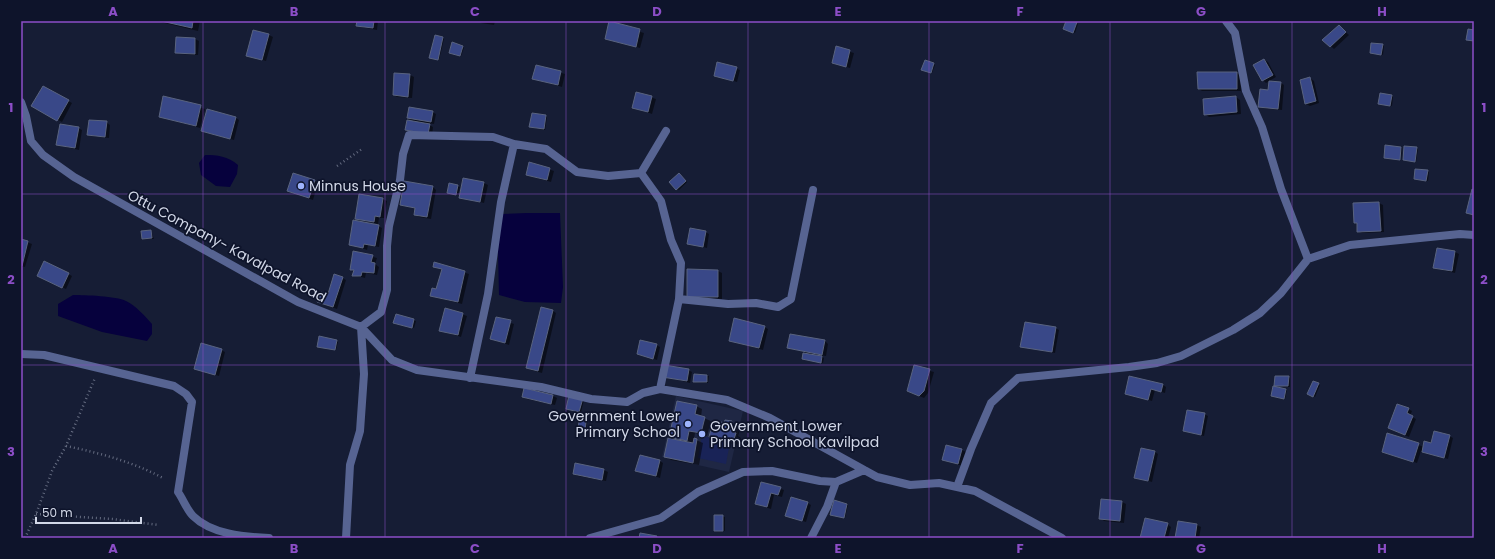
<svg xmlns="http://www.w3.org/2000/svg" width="1495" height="559" viewBox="0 0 1495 559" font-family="Poppins,sans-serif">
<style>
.built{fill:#1f2744}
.green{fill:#192357}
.water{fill:#06013d}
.shadow{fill:#0007}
.building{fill:#394888;stroke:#59637f}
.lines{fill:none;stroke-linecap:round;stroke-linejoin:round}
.path{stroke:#656c81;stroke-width:2.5;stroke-dasharray:1 3;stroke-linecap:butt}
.minor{stroke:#576492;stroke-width:8}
.grid{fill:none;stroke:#8c4ec7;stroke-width:1;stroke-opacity:0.55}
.poi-dot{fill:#9eb4fd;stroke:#0e142b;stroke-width:1.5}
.labels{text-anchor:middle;stroke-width:3.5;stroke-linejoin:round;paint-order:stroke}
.poi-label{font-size:14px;fill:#d2d8e8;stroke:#0e142b;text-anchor:start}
.street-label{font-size:14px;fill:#d2d8e8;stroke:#0e142b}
.neatline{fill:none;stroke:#8c4ec7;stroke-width:1.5}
.grid-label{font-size:13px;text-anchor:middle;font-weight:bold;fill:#8c4ec7}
</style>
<rect width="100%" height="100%" fill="#161d35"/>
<!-- built -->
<path class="built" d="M676 396 743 411 729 472 662 457Z"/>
<!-- green -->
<path class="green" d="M702 436 730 442 726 464 698 458Z"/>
<!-- water -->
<path class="water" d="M205 155C217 155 228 156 238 165L237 174 230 187 216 186 201 175 199 163Z
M527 213H560L563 287 561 303 525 302 499 295 498 251 502 214Z
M73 295C85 295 116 296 126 301 136 306 145 316 152 324V334L147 341 102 332 58 316V304Z"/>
<!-- shadow -->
<path class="shadow" d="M156 21H200L198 31Z
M358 21H378L377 30 361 27 357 25Z
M480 21H495L494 25 481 23Z
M1067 21 1078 24 1075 33 1064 28Z
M610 23 644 33 640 48 606 38Z
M1339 26 1349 35 1334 49 1324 40Z
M269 35 273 37 266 61 247 55Z
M177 38 195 39 199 41 198 55 180 54 176 52Z
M443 38 444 39 439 60 432 58Z
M1383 45 1384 46 1383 55 1372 53Z
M463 47 464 48 461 56 452 53Z
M836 48 854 53 850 68 833 63Z
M1264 60 1268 62 1276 77 1266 83 1263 80Z
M925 61 935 65 932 73 924 70Z
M718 63 740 70 737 82 715 75Z
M536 66 565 74 562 87 533 78Z
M1237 73 1240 75 1241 91H1202L1199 89Z
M410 75 414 77 412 98 397 97 394 95Z
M1310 78 1314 81 1319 103 1310 106 1306 104 1301 81Z
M1281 83 1284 85 1282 110 1263 108 1259 106 1269 91Z
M43 88 72 103 62 122 33 106Z
M637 93 656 99 652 114 633 107Z
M1392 96 1393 97 1392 106 1381 104Z
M164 97 205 109 200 128 160 116Z
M1236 97 1240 100 1241 114 1209 117 1205 114Z
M432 112 436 114 434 124 426 123 433 127 432 136 406 130 415 122 408 118Z
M532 114 547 117 545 130 530 127Z
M236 118 239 120 234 140 202 131Z
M106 122 110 125 109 138 92 136 89 134Z
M78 128 82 130 79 150 57 145Z
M1401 147 1402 148 1401 160 1385 158Z
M1416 148 1418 149 1416 162 1404 160Z
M530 163 554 171 551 182 527 175Z
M1427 171 1429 172 1428 181 1415 179Z
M680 175 687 182 679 190 677 189Z
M314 181 318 183 313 200 288 191Z
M484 183 488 185 484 203 461 197Z
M450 184 460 187 458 195 450 193Z
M433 187 436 190 431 219 419 217 415 214 416 209 401 204Z
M383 199 387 201 384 218H379L378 224 356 218Z
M1379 203 1383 205 1384 232 1362 233 1358 231V224L1355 222Z
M378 226 382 228 379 247 368 245 367 250 351 244Z
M151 231 154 239H143Z
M705 232 709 234 707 248 688 243Z
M21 240 32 244 25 267 21 266Z
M354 252 377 258 375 264 379 267 377 275 366 273 365 278 354 275V271L351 269Z
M1455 252 1459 254 1455 273 1434 268Z
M45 262 72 276 66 289 42 278Z
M435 263 469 274 462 304 431 296 437 290 443 270 434 266Z
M688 270 718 271 722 273V299L691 298Z
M342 278 346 280 337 309 319 302 328 296Z
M446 309 467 316 461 337 440 330Z
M553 311 556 313 542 373 531 370 527 368Z
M396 316 416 321 414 328 396 324Z
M497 318 514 324 509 345 492 339Z
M764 327 768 329 763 350 730 340Z
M1055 328 1059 330 1055 353 1022 346Z
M336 341 338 342 336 350 320 347Z
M825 341 828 344 826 356 820 355 824 358 823 363 805 360 803 359 805 352 788 348Z
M656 345 660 347 657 360 638 354Z
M221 350 225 352 219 376 195 369Z
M915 367 934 372 928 393 924 398 912 393Z
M688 370 692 372 690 383 663 376Z
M695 375 709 376 708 383 696 382Z
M1289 377 1290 378V387L1277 386Z
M1314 382 1320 385 1315 397 1308 394Z
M1163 385 1166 387 1165 393 1155 390 1152 401 1126 393Z
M524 389 553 396 557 398 555 405 527 399 523 396Z
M1286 390H1287L1285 399 1272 396Z
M584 400 581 412 569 409Z
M678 402 696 406 702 409 701 417 711 421 707 436 695 433 694 439 703 443 699 465 671 460 665 456Z
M1408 409 1412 411 1410 416 1416 419 1409 437 1389 428Z
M1204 414 1208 416 1204 436 1184 431Z
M587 416 588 417 586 431 580 430 579 429Z
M731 422 737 426V428L740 430 738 436 741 438 739 445 716 440 710 436 725 424Z
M1388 434 1424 447 1449 436 1453 438 1448 459 1421 451 1417 463 1383 452Z
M962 450 966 452 962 466 943 459Z
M1155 452 1158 454 1152 482 1136 477Z
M660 461 663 463 660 478 637 470Z
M576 465 604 470 608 472 606 481 578 476 574 474Z
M761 483 784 490 782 497 774 495 771 509 756 504Z
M1122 502 1126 504 1124 523 1104 521 1100 518Z
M807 503 811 505 806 522 790 517Z
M847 505H848L845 518 833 515Z
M715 516 725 517V531L715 530Z
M1167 524 1171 527 1168 538H1141Z
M1197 525 1201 527 1199 538H1177Z"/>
<!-- building -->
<path class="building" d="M161 21H193L192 28Z
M357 21H374L373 28 356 26Z
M609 21 640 29 636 47 605 39Z
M1066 21 1077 22 1073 33 1063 29Z
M1339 25 1346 32 1330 47 1322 40Z
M1468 29 1474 30V41L1466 40Z
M253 30 269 34 262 60 246 56Z
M435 35 443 37 438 60 429 58Z
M176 37 195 38V54L175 53Z
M452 42 463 46 460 56 449 53Z
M1371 43 1383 44 1381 55 1370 53Z
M836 46 850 50 846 67 832 63Z
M1264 59 1273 75 1262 81 1253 65Z
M925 60 934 63 931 73 921 70Z
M717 62 737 67 733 81 714 76Z
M536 65 561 71 558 85 532 79Z
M1197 72H1237V89H1198Z
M394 73 410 74 408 97 393 95Z
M1310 77 1316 101 1305 104 1300 80Z
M1269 81 1281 82 1278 109 1258 107 1260 89 1268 90Z
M43 86 69 100 57 121 31 106Z
M636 92 652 96 648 112 632 108Z
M1380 93 1392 95 1390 106 1378 104Z
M163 96 201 105 196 126 159 117Z
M1236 96 1237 112 1204 115 1203 99Z
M409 107 433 111 431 122 407 118Z
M207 109 236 117 230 139 201 131Z
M532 113 546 115 544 129 529 127Z
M89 120 107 121 105 137 87 135Z
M407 120 430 124 428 134 405 130Z
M60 124 79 127 75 148 56 145Z
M1385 145 1401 147 1400 160 1384 158Z
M1404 146 1417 147 1415 162 1403 160Z
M529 162 550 168 547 180 526 175Z
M1415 169 1428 170 1426 181 1414 179Z
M293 173 315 180 309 198 287 191Z
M679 173 686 181 676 190 669 182Z
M463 178 484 182 480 202 459 198Z
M404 181 433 186 427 217 414 215 415 208 400 205Z
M449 183 458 185 456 195 447 193Z
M1472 189 1474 190V215L1466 213Z
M359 194 383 198 380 217 375 216 374 222 355 219Z
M1379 202 1381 231 1357 232V223H1354L1353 203Z
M353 220 379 225 375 246 364 244 363 248 349 245Z
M690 228 706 231 703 247 687 244Z
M151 230 152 238 142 239 141 231Z
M21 239 28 241 22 266H21Z
M1437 248 1455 251 1452 271 1433 268Z
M353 251 373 255 371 262 375 263 374 273 362 272 361 276H352L354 270H350Z
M44 261 69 273 62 288 37 276Z
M434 262 465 271 458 302 430 296 432 288 436 289 442 269 433 267Z
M687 269 718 270V297H687Z
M334 274 343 277 333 307 317 302 321 292 328 294Z
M541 307 553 310 538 371 526 368Z
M445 308 463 313 458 335 439 331Z
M396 314 414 319 412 328 393 323Z
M496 317 511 320 505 343 490 339Z
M734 318 765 326 759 348 729 341Z
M1025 322 1056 327 1052 352 1020 347Z
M790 334 825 340 822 355 787 348Z
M319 336 337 340 335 350 317 347Z
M640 340 657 344 653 359 637 354Z
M201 343 222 349 215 375 194 369Z
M803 353 822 356 821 363 802 359Z
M664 365 689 369 687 381 662 377Z
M914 365 930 369 924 391 919 396 907 391Z
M694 374 707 375V382H693Z
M1129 376 1163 384 1161 392 1151 389 1148 400 1125 394Z
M1275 376H1289L1288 386H1274Z
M1313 381 1319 383 1313 397 1307 394Z
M1273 386 1286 389 1284 399 1271 396Z
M524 388 553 395 551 404 522 397Z
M569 395 583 398 579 412 566 409Z
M677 401 697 405 695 414 705 417 701 433 689 431 687 441 669 437Z
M1397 404 1409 408 1407 413 1413 416 1405 435 1388 428Z
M1187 410 1205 413 1201 435 1183 431Z
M580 414 587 415 585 430 578 429Z
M725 420 732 421 731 425 734 426 733 432 736 433 733 442 709 437 712 425 719 427 721 422 724 423Z
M1434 431 1450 435 1444 458 1422 452 1424 441 1431 443Z
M1387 433 1419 443 1413 462 1382 452Z
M668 438 693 443 694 438 697 439 693 463 664 457Z
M946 445 962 449 958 464 942 460Z
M1141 448 1155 451 1148 481 1134 478Z
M640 455 660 460 656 476 635 471Z
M575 463 604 469 602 480 573 474Z
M761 482 781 487 778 495 771 493 767 507 755 504Z
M791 497 808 502 802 521 785 516Z
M1101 499 1122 501 1120 521 1099 519Z
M834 500 847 504 844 518 830 515Z
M714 515H723V531H714Z
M1145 518 1168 523 1164 538H1140Z
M1178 521 1197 524 1195 538H1175Z
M640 533 657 536 656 538H639Z"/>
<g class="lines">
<!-- path -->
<path class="path" d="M337 166 362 149
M66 446C100 453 133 462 163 478
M36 514 112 519 159 525
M25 538 36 514 52 471 66 446 95 378"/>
<!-- minor -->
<path class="minor" d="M1226 21 1235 33 1246 91 1262 127 1281 189 1308 259
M21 102 26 116 31 141 43 155 74 177 298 302 361 327 392 360 417 370 541 387 591 399 627 402 643 393 660 389 727 400 770 418 877 477 910 485 939 483 975 491 1062 538
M641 173 666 131
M21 354 44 355 174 386 186 394 192 402 178 492C183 499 187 510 193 516 211 534 244 537 269 538
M470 378 488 294 501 202 514 144
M660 389 679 299
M957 487 971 449 991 403 1018 378 1129 367 1157 363 1181 356 1233 330 1260 313 1281 293 1308 259 1350 245 1460 234 1474 235
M346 538 350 465 360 431 364 374 361 327 381 312 387 290V246L389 226 400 180 403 154 409 135 493 137 514 144 546 149 577 172 608 176 641 173 661 201 671 240 681 263 679 299 728 304 756 303 778 307 791 299 813 190
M590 538 661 518 698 492 743 472 772 471 820 481 836 482 864 470
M811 538 827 507 836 482"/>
</g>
<!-- grid -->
<path class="grid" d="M203 21V538M385 21V538M566 21V538M748 21V538M929 21V538M1110 21V538M1292 21V538M21 194H1474M21 365H1474"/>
<!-- markers -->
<g class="poi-dot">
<circle cx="301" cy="186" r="4"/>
<circle cx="688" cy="424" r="4"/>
<circle cx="702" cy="434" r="4"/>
</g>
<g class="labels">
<!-- poi labels -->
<g class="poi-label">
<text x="309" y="191">Minnus House</text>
<text x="680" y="421" text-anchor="end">Government Lower<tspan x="680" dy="16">Primary School</tspan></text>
<text x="710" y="431">Government Lower<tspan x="710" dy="16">Primary School Kavilpad</tspan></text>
</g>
<!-- street labels -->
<g class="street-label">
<text transform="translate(227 246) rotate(28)" y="5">Ottu Company- Kavalpad Road</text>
</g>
</g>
<!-- border -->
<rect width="1495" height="559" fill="none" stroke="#0e142b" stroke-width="44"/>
<!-- scale -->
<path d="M36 517v6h105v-6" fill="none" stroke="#d2d8e8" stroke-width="2"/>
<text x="42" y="517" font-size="12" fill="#d2d8e8" stroke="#0e142b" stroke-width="3" paint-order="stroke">50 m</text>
<rect x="22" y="22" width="1451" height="515" class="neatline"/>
<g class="grid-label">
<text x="113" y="16">A</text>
<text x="294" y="16">B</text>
<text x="475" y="16">C</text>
<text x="657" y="16">D</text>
<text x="838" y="16">E</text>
<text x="1020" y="16">F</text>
<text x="1201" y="16">G</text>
<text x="1382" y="16">H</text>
<text x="11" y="112">1</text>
<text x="1484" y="112">1</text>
<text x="11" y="284">2</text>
<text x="1484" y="284">2</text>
<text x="11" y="456">3</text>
<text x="1484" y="456">3</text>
<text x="113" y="553">A</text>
<text x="294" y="553">B</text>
<text x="475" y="553">C</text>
<text x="657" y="553">D</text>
<text x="838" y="553">E</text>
<text x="1020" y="553">F</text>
<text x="1201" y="553">G</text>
<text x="1382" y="553">H</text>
</g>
</svg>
